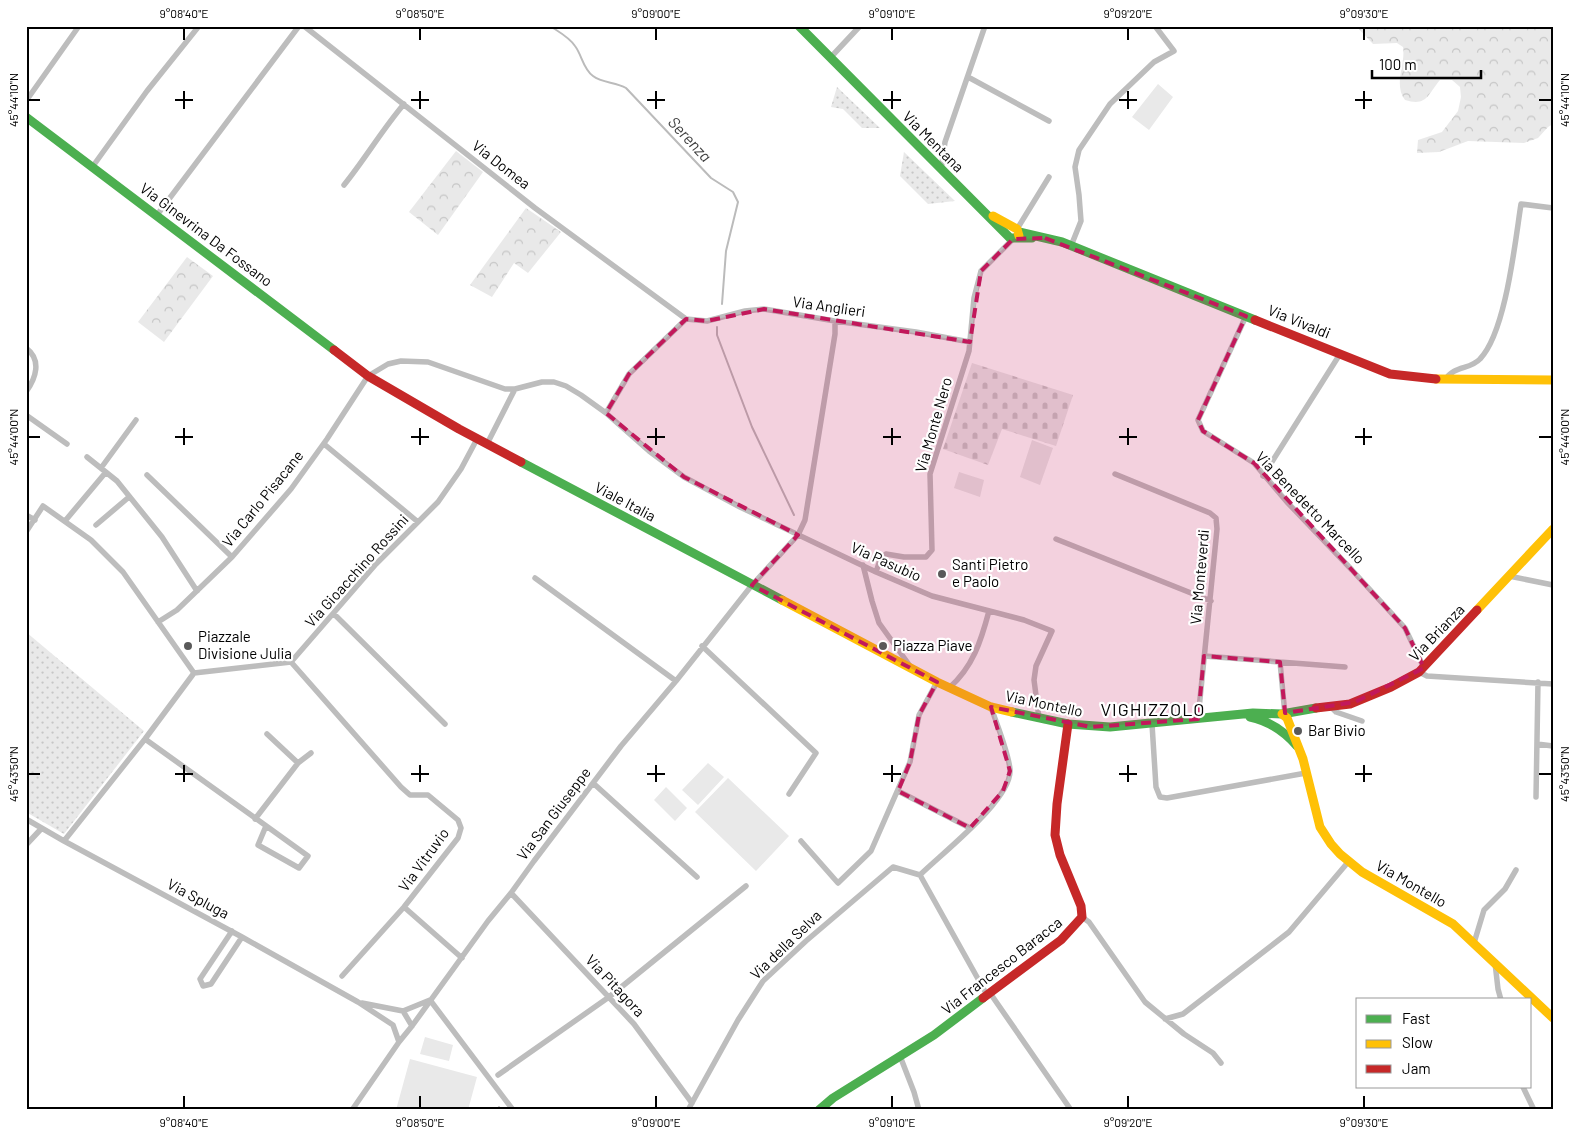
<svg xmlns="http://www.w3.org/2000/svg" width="1579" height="1136" viewBox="0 0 1579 1136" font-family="Barlow,sans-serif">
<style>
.grass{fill:url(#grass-dots)}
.forest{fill:url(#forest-crowns)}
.cemetery{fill:url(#cemetery-stones)}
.park{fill:#e9e9e9}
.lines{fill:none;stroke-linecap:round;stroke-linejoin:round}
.stream{stroke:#bbb;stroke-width:2}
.street{stroke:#bdbdbd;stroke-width:5.5}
.fast{stroke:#4caf50;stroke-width:9}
.slow{stroke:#ffc107;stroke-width:9}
.jam{stroke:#c62828;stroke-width:9}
.marked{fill:#c2185b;fill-opacity:0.2;stroke:#c2185b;stroke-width:4;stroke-dasharray:10 6;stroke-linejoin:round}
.ticks{fill:none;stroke:#000;stroke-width:2}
.poi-dot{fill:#595959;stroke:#fff;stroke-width:2}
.labels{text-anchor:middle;stroke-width:4.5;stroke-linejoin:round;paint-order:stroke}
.street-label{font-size:15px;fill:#000;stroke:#fff}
.poi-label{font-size:15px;fill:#000;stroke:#fff;text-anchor:start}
.water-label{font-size:16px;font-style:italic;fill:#3f3f3f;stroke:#fff}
.quarter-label{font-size:18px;letter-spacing:1px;fill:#000;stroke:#fff}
.neatline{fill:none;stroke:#000;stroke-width:2}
.ticks-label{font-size:12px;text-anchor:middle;fill:#000}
</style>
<defs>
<pattern id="grass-dots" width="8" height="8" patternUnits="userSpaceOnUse" patternTransform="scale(1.25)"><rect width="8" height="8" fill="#e9e9e9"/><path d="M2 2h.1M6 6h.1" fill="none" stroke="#c6c6c6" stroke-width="1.8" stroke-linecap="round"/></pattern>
<pattern id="forest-crowns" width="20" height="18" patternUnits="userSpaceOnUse" patternTransform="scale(1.25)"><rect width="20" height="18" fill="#e9e9e9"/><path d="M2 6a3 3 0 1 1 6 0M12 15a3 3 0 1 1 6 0" fill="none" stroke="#c6c6c6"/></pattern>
<pattern id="cemetery-stones" width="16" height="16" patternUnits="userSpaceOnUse" patternTransform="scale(1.25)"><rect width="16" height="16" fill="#e9e9e9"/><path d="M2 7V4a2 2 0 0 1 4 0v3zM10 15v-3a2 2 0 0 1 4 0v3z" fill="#c6c6c6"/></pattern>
</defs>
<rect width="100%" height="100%" fill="#fff"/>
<!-- grass -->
<path class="grass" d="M837 87 880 128H862L843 109 831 107Z
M904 152 955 201 928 204 900 176Z
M26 632 144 731 64 834 26 812Z"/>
<!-- forest -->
<path class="forest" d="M1356 26H1553V124L1548 127 1538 138 1524 143 1468 141 1439 152 1417 153 1418 140 1442 132 1458 111 1461 97 1460 87 1452 80H1440C1428 94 1427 107 1405 100 1393 84 1406 64 1403 47L1397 43 1373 44Z
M456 151 483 172 438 235 409 212Z
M526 208 561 232 528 273 514 263 492 297 470 285Z
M187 257 213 276 164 342 138 322Z"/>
<!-- cemetery -->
<path class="cemetery" d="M972 363 1073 395 1056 446 1002 429 988 465 943 449Z"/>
<!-- park -->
<path class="park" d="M1158 84 1173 97 1149 130 1132 117Z
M1032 440 1053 448 1040 485 1020 477Z
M959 472 984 480 980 497 954 488Z
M708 763 724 777 698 805 682 790Z
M728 778 789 836 756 871 695 812Z
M666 787 687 808 675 821 654 800Z
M425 1037 453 1045 449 1061 420 1054Z
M410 1059 477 1077 468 1110H396Z"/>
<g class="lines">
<!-- stream -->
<path class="stream" d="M550 26C559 32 569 37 575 46 582 55 583 69 593 76 602 83 616 82 626 88L711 178 733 192 738 202 726 251 722 304
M717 327V335L752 427 794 515
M499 1107 501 1110"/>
<!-- street -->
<path class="street" d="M304 26 535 208 686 319 707 321 745 311 764 309 835 321 916 332 970 342
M831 57 860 26
M968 77 1049 121
M26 101 79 26
M93 166 147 91 199 26
M941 170 945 142 985 26
M344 185C365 159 382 130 404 104
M157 215 299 26
M1017 229 1049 177
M1071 246 1081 221 1079 195 1075 167 1079 150 1110 104 1154 62 1174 51 1155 26
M1246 316 1198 420 1203 431 1254 463 1287 502 1352 570 1405 628 1424 668
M26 348C42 360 36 378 26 392
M1445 380C1454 365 1470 370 1480 359 1506 332 1515 242 1521 204L1553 208
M606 413 629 374 686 319
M26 415 67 444
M324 444 418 522
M487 444 515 389
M87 457 117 481 162 537 197 591
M101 468 136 420
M1115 474 1210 513 1216 518 1217 529 1198 719
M147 475 232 557
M1263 476 1340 354
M26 515 35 520
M65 521 106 472
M96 525 129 497
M26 532 43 506 91 540 123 572 194 673
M1056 539 1211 601
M26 559V561
M863 565 872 601 879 623 910 666
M876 572 880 560 886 554 904 557H926L932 550 930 474 969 351 974 298 981 271 1013 239
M1509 576 1553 585
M535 578 676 681
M334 614 445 724
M158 622 177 610 232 557 291 489 327 439 368 376 388 364 401 361 428 362 505 389H515L542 382H554L566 386 581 395 606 413 649 451 684 477 740 507 876 572 932 596 1024 620 1052 631 1036 666 1034 680 1039 718
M702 646 816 753 789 794
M1204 656 1345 667
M291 662 401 787 410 795H428L458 820 461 828 458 838 404 907 342 976
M1280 662 1285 715
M1419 672 1427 676 1553 684
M194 673 291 662 376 564 438 502 461 469 477 439
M949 688C973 667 981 641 989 611
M1330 706 1336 712 1362 721
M1152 724 1156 787 1160 797 1167 798 1306 773
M145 739 308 856 299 868 258 845 266 826
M1537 744 1553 746
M298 763 311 753
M593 783 697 877
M898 791 970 828
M1536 797 1538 682
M26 819 64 841 242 937 358 1002 393 1025 399 1042
M255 819 298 763 267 734
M64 841 145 739 194 673
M801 841 838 883 871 851 910 762 919 715 937 682
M26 845 41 829
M920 875C941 854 1013 799 1010 769 1008 751 997 725 991 707
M920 875 987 995
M511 893 634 1024 692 1103
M404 907 462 958
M1082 917 1089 922 1145 1002 1184 1034 1213 1053 1221 1063
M232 931 200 979 203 986 211 984 242 937
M1474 943 1484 910 1505 889 1516 870
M1495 963 1498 989 1501 1000
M990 993 1071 1110
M362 1003 403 1011 430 1000 513 1110
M403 1011 412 1026
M1165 1019 1183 1014 1289 932 1349 861
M900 1056 914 1092 919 1110
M498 1075 609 997 746 886
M1523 1087 1534 1110
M352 1110 399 1042 412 1026 488 921 511 893 534 861 621 746 676 681 752 585 798 535 805 520 835 334V321
M688 1110 738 1020 763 981 806 941 893 867 920 875"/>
<!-- fast -->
<path class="fast" d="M799 26 1010 238H1032
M26 117 334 350
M1019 232 1062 242 1255 320
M521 462 782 600
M1012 712 1068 724 1110 727 1253 713 1282 714 1316 708
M1250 717C1269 721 1284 731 1297 746
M819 1110 833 1098 934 1035 983 998"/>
<!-- slow -->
<path class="slow" d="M993 216 1017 229 1019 236
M1436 379 1553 380
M782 600 937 682 991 707 1012 712
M1477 610 1553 529
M1282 714 1287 718 1303 759 1320 827 1331 844 1340 854 1362 872 1453 924 1553 1018"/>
<!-- jam -->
<path class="jam" d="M1255 320 1390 374 1436 379
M334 350 368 376 459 429 521 462
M1316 708 1350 704 1391 687 1419 672 1477 610
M983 998 1061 940 1082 917 1081 906 1060 855 1055 835 1057 804 1068 724"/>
</g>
<!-- marked area -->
<path class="marked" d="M1045 238 1246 316 1198 420 1203 431 1254 463 1405 628 1424 668 1355 702 1285 713 1280 662 1204 656 1198 719 1091 727 991 707 1010 771 1003 791 970 828 898 791 910 762 919 715 937 682 752 585 798 535 684 477 606 413 629 374 686 319 707 321 764 309 970 342 981 271 1013 239Z"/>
<!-- ticks -->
<path class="ticks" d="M184 28V40M420 28V40M656 28V40M892 28V40M1128 28V40M1364 28V40M184 91V109M420 91V109M656 91V109M892 91V109M1128 91V109M1364 91V109M28 100H40M175 100H193M411 100H429M647 100H665M883 100H901M1119 100H1137M1355 100H1372M1539 100H1552M184 428V445M420 428V445M656 428V445M892 428V445M1128 428V445M1364 428V445M28 437H40M175 437H193M411 437H429M647 437H665M883 437H901M1119 437H1137M1355 437H1372M1539 437H1552M184 765V782M420 765V782M656 765V782M892 765V782M1128 765V782M1364 765V782M28 774H40M175 774H193M411 774H429M647 774H665M883 774H901M1119 774H1137M1355 774H1372M1539 774H1552M184 1096V1108M420 1096V1108M656 1096V1108M892 1096V1108M1128 1096V1108M1364 1096V1108"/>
<!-- markers -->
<g class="poi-dot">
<circle cx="942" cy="574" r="5"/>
<circle cx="188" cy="646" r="5"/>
<circle cx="883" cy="646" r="5"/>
<circle cx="1298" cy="731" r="5"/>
</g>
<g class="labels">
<!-- street labels -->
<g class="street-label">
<text transform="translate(933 142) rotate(45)" y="5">Via Mentana</text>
<text transform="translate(501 165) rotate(38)" y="5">Via Domea</text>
<text transform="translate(206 235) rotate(37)" y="5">Via Ginevrina Da Fossano</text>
<text transform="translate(829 307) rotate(8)" y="5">Via Anglieri</text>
<text transform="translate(1299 322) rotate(22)" y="5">Via Vivaldi</text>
<text transform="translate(934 425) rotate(-74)" y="5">Via Monte Nero</text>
<text transform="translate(263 499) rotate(-51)" y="5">Via Carlo Pisacane</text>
<text transform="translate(625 502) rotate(28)" y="5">Viale Italia</text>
<text transform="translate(1310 508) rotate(46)" y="5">Via Benedetto Marcello</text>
<text transform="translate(886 562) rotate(24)" y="5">Via Pasubio</text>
<text transform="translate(357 571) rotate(-48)" y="5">Via Gioacchino Rossini</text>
<text transform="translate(1200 577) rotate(-85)" y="5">Via Monteverdi</text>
<text transform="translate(1437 633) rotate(-46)" y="5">Via Brianza</text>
<text transform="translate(1044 704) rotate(12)" y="5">Via Montello</text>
<text transform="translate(554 814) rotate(-53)" y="5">Via San Giuseppe</text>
<text transform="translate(424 860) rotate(-54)" y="5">Via Vitruvio</text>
<text transform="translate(1411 884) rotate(30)" y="5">Via Montello</text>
<text transform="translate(198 899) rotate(28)" y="5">Via Spluga</text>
<text transform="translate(786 945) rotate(-44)" y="5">Via della Selva</text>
<text transform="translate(1002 966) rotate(-38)" y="5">Via Francesco Baracca</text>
<text transform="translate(615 986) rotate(47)" y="5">Via Pitagora</text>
</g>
<!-- poi labels -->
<g class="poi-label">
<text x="952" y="570">Santi Pietro<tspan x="952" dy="17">e Paolo</tspan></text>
<text x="198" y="642">Piazzale<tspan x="198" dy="17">Divisione Julia</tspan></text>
<text x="893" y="651">Piazza Piave</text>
<text x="1308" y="736">Bar Bivio</text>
</g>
<!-- water labels -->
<g class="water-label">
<text transform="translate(690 139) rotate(47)" y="6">Serenza</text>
</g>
<!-- quarter labels -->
<g class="quarter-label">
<text x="1153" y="716">VIGHIZZOLO</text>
</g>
</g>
<!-- border -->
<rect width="1579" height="1136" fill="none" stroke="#ffffff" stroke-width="55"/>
<!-- legend -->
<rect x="1356" y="998" width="175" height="90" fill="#ffffff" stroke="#999999"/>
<rect x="1366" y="1015" width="25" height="8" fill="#4caf50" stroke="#999999"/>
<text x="1402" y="1024" font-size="15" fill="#000000">Fast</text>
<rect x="1366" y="1040" width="25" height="8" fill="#ffc107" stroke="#999999"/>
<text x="1402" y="1048" font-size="15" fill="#000000">Slow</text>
<rect x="1366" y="1065" width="25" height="8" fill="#c62828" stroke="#999999"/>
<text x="1402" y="1074" font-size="15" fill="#000000">Jam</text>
<!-- scale -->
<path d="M1372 70v8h109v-8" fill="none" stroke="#000000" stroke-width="2.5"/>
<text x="1379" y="70" font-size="15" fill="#000000" stroke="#ffffff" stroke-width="4" paint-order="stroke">100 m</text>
<rect x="28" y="28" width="1524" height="1080" class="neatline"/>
<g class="ticks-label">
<text x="184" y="18">9°08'40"E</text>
<text x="420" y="18">9°08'50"E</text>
<text x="656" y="18">9°09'00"E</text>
<text x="892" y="18">9°09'10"E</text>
<text x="1128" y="18">9°09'20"E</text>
<text x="1364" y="18">9°09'30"E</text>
<text transform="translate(14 100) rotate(-90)" y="4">45°44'10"N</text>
<text transform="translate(1565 100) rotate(-90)" y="4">45°44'10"N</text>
<text transform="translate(14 437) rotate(-90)" y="4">45°44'00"N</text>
<text transform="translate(1565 437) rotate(-90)" y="4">45°44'00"N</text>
<text transform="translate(14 774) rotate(-90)" y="4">45°43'50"N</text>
<text transform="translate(1565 774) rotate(-90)" y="4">45°43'50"N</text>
<text x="184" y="1127">9°08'40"E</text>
<text x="420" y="1127">9°08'50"E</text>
<text x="656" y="1127">9°09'00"E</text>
<text x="892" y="1127">9°09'10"E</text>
<text x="1128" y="1127">9°09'20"E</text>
<text x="1364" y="1127">9°09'30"E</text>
</g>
</svg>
